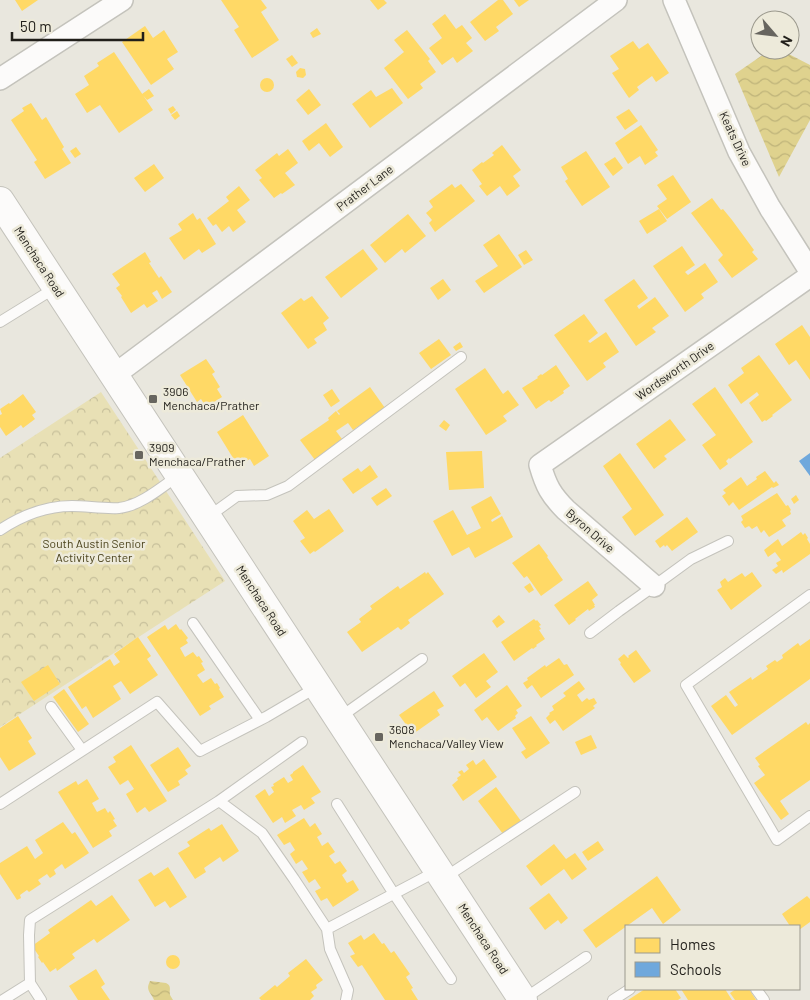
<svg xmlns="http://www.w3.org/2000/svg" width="810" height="1000" viewBox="0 0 810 1000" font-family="Barlow,sans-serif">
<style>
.forest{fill:url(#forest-crowns)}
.water{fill:url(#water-waves)}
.homes{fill:#ffd966}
.schools{fill:#6fa8dc}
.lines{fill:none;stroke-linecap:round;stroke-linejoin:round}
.service-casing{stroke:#c4c3bc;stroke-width:12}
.minor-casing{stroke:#c4c3bc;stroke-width:24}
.secondary-casing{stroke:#c4c3bc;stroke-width:30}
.service{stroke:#fcfbfa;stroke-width:10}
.minor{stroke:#fcfbfa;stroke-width:21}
.secondary{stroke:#fcfbfa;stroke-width:28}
.poi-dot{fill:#67655f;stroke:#edeada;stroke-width:2}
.labels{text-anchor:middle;stroke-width:5;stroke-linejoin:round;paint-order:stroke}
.street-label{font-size:12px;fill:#211f1a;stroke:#edeada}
.poi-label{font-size:12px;fill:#211f1a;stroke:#edeada;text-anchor:start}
.park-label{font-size:12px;fill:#4b431c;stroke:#edeada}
</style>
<defs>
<pattern id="forest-crowns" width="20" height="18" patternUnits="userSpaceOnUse" patternTransform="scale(1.25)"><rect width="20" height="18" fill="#e8e0b5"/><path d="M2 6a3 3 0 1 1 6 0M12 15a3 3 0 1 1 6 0" fill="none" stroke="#c7c09b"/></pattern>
<pattern id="water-waves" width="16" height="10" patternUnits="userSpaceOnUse" patternTransform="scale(1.25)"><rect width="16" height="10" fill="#dfd28e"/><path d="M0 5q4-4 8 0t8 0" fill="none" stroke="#bfb47a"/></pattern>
</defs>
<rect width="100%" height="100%" fill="#e9e7de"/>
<!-- forest -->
<path class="forest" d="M101 392 225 581 0 727V458Z"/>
<!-- water -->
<path class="water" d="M770 50H781L810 65V120L779 177 735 74Z
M150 981 166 983C172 986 169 989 170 995 171 997 172 998 173 1000H154C151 992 145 991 150 981Z"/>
<!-- homes -->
<path class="homes" d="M15 0H38L22 11Z
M221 0H261L267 8 261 12 279 40 252 58 234 30 239 27Z
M370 0H384L387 3 378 10Z
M498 0H503L513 14 496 27 499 31 485 41 470 22Z
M514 0H529L519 7Z
M445 14 456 29 462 25 472 38 466 43 473 51 457 63 453 57 442 65 429 48 442 38 432 24Z
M145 26 153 38 164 30 178 52 167 59 174 69 151 85 122 42Z
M317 28 321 34 313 38 310 33Z
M407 30 430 59 428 61 436 72 420 84 423 88 408 99 384 68 404 52 394 40Z
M633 41 639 49 648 43 669 73 656 82 652 76 637 87 639 90 629 98 612 73 619 69 610 56Z
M114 52 153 110 119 133 100 105 87 113 75 94 89 85 84 76 99 66 97 63Z
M292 55 298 63 292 67 286 59Z
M300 68 305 69 306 75 303 78 297 77 296 72Z
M260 85a7 7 0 1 1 14 0a7 7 0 1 1-14 0Z
M392 88 403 103 370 128 352 104 371 90 376 97Z
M149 89 154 96 147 100 142 94Z
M309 89 321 105 308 115 296 100Z
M31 103 42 120 46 117 64 147 62 149 71 163 45 179 34 162 37 160 11 120 24 111 22 108Z
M173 106 176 110 171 114 168 109Z
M629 109 638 121 625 130 616 117Z
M177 111 180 116 175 120 171 115Z
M326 123 343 147 330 157 319 143 309 151 302 141Z
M641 125 658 150 655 152 658 156 645 165 640 156 628 164 615 143Z
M502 145 521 170 513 176 520 186 507 196 500 186 487 196 479 186 482 184 472 170 482 162 483 163 494 155 492 153Z
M76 147 81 154 75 158 70 151Z
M288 149 298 163 285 173 295 185 282 194 281 193 274 198 259 180 262 178 255 170 277 153 279 156Z
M586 151 610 187 582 206 565 181 568 179 561 167Z
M615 157 623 168 613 176 604 164Z
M154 164 164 178 145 192 134 178Z
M673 175 691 202 667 219 657 206 667 199 657 185Z
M452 184 455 188 461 184 475 201 435 232 429 223 432 220 426 213 433 207 429 201Z
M239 186 250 200 237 210 246 222 233 232 229 226 222 232 216 224 213 226 207 218 229 201 226 197Z
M712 198 721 210 723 209 732 220 754 250 752 252 758 259 732 278 718 260 723 255 691 213Z
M659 209 667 221 647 234 639 221Z
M193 213 197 220 200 218 216 244 202 253 199 249 184 260 169 238 182 230 178 224Z
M408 214 426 236 405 253 402 249 385 263 370 245Z
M499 234 522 267 484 293 475 281 498 266 483 245Z
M682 246 695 265 685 272 688 275 705 263 718 282 701 294 704 298 685 312 653 266Z
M363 249 378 269 341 298 325 277Z
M526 250 533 260 524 265 518 255Z
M145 252 151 262 149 263 159 278 161 276 172 292 162 299 157 290 152 293 158 301 147 308 144 304 131 313 121 297 122 296 116 288 120 285 112 274Z
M443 279 451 290 438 300 430 288Z
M634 279 648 298 637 306 639 309 655 297 669 316 652 328 656 332 636 346 604 300Z
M312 296 329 318 323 323 327 330 314 339 317 343 308 349 281 313 301 298 304 301Z
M584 314 598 333 588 341 590 343 606 332 619 352 603 363 606 367 587 381 554 335Z
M802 325 810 337V380L796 360 789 365 775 344Z
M439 339 451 355 431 369 419 353Z
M460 342 463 347 456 351 453 347Z
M759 355 792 400 772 415 773 416 766 421 765 420 762 422 749 403 759 395 757 392 741 404 728 385 744 373 741 368Z
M206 359 215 372 212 374 220 387 217 389 222 397 206 407 201 399 197 402 180 375Z
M556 365 570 386 563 391 564 393 551 402 549 400 536 409 522 388 538 378 537 377 541 374 542 375Z
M485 368 503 394 508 390 519 405 503 416 507 421 486 435 455 389Z
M370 387 385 408 353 430 348 423 336 431 342 439 335 444 336 445 315 460 300 440 329 420 328 418 336 411 339 415 340 414 337 411Z
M715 387 753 442 730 459 729 458 726 461 728 464 720 470 702 445 716 435 692 404Z
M332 389 340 401 331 407 323 395Z
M23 394 36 412 32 415 35 419 23 428 21 425 6 436 0 427V415L2 414 0 409 9 403 10 404Z
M218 402 222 409 217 412 213 405Z
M243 415 269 456 254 466 250 459 238 466 217 432Z
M670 419 686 440 664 456 667 459 654 469 636 444Z
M444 420 450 425 446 431 439 426Z
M482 451 484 488 449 490 446 452Z
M620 453 664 515 635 536 622 517 632 509 603 466Z
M370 465 378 477 353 494 342 479 358 468 361 472Z
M765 471 774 483 776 481 779 485 773 488 772 487 739 510 733 502 729 506 722 496 726 493 723 490 741 477 747 486 757 479 756 477Z
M386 488 392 496 377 506 371 498Z
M777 493 786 506 788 505 791 510 790 511 791 514 782 520 786 526 769 537 764 530 761 533 757 526 752 529 749 526 745 528 741 522 743 520 741 516Z
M796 495 799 500 794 504 791 499Z
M491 496 501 514 491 520 492 522 502 516 513 537 475 558 469 547 452 556 433 521 453 510 467 535 481 528 471 507Z
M329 509 344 531 315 552 314 551 310 554 300 541 305 538 293 521 307 510 314 519Z
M687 517 698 532 672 551 667 545 665 547 664 545 660 548 655 541Z
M801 532 803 535 805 533 808 538 807 539 810 544V554L783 573 782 570 776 574 772 570 778 566 776 563 781 560 775 552 768 557 764 550 778 539 782 546Z
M539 544 548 556 547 557 563 580 541 596 527 576 524 578 512 563Z
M425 572 426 574 428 572 444 594 408 620 410 623 401 630 398 627 362 652 347 632 361 622 359 619 372 609 370 606 398 586 400 589Z
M752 572 762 586 731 610 717 590 722 587 720 582 725 578 728 582 742 573 745 577Z
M588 581 598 595 592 600 595 605H594L595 607 589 611 588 609 575 619 576 620 569 625 554 605Z
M530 583 534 590 529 593 524 587Z
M499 615 505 622 497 628 492 621Z
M534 619 536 621 537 620 541 625 539 626 541 629 539 630 545 639 536 645 537 646 533 649 532 648 514 661 501 642Z
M176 624 180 630 181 629 188 638 186 640 188 643 180 648 185 657 193 652 197 657 199 656 203 662 201 663 205 670 197 675 203 683 211 678 215 684 217 683 220 688 219 689 224 697 209 706 211 709 200 716 147 637 165 625 168 630Z
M138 637 151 656 147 659 158 675 130 694 121 681 113 686 121 699 93 718 86 706 82 709 68 687 110 659 114 666 120 662 114 654Z
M810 639V679L732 735 711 706 726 695 735 707 738 705 729 692 751 677 752 680 768 669 766 666 775 660 777 662 783 658 782 655 798 643 800 646Z
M636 650 651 671 634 683 620 664 621 663 618 659 624 654 628 658 629 657 628 656Z
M484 653 498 672 486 681 491 687 476 698 465 683 460 687 452 676Z
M559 658 564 665 567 664 574 675 541 698 532 685 527 689 523 683 528 680 527 678 545 665 546 667Z
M48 665 60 684 34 701 21 682Z
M579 681 585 689 577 695 582 702 587 698 589 700 594 698 597 703 593 706 595 708 563 731 555 720 550 724 546 718 550 714 549 713 554 710 552 706 566 696 563 693Z
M507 685 522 706 516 710 518 713 515 716 516 718 498 731 487 717 482 721 474 710Z
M64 689 89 724 78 732 53 697Z
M434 691 444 706 437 710 440 715 413 734 399 715Z
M18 716 32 738 28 741 36 754 9 771 0 757V728Z
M531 716 550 743 526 759 521 752 526 749 512 728Z
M806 722 808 725 810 723V780L780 801 789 814 781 820 754 783 765 775 758 766 760 765 755 758Z
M591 735 597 748 581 755 575 742Z
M131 745 167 801 149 812 145 807 137 813 126 794 134 789 128 780 120 785 108 767 116 762 113 757Z
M178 747 191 766 185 770 188 774 178 781 180 785 168 792 150 765Z
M484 759 497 777 463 801 452 785 458 780 457 778 461 775 458 772 462 770 464 773 469 769 466 765 473 760 476 765Z
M303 765 321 792 311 798 315 803 304 810 301 805 292 810 296 816 285 823 282 817 273 823 255 796 265 789 269 796 274 792 271 787 274 786 273 784 284 777 288 783 293 780 290 775 293 773V772Z
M87 779 99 799 92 803 97 812 105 808 108 813 110 811 115 819 113 820 117 826 109 831 112 836 93 848 58 792 76 781 78 785Z
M496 787 521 821 503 834 478 801Z
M304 818 310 827 315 823 322 834 317 837 322 846 328 842 335 852 329 856 335 864 340 861 347 871 342 875 347 883 353 880 359 890 333 907 327 898 321 901 315 891 321 888 315 879 309 883 302 872 308 869 302 860 296 864 290 854 295 850 290 842 284 845 277 835Z
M63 822 72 834 75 832 89 853 65 869 62 864 54 870 56 874 50 878 47 874 38 880 41 884 29 892 27 890 20 895 21 898 17 900 0 874V863L27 846 35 859 43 853 35 840Z
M222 824 239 851 223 862 220 857 204 868 206 872 195 879 178 853 190 846 187 842 209 828 211 831Z
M598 841 604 850 588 861 582 852Z
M554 844 566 859 575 853 587 869 572 880 564 869 541 886 526 866Z
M168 867 187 897 170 908 165 901 155 907 138 880 151 872 154 876Z
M657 876 681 910 663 924 652 908 596 948 583 930Z
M549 893 568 918 561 924 558 920 545 930 529 908Z
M112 895 130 920 97 943 94 939 72 954 75 958 57 971 56 968 50 972 43 962 42 963 38 957 39 956 32 946 50 933 48 930 91 900 96 906Z
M807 896 810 899V922L799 930V926H790L782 914Z
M374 933 382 944 384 943 391 953 394 951 410 974 406 977 413 988 411 989 418 1000H385L362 965 358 967 350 956 355 954 348 943 361 935 364 940Z
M166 962a7 7 0 1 1 14 0a7 7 0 1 1-14 0Z
M306 959 323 980 316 985 317 988 311 992 314 996 310 1000H261L259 998 275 985 277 987 290 976 288 973Z
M96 969 105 984 101 987 110 1000H78L69 986Z
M645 989H675L681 998 678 1000H628Z
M681 989H725L732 1000H688Z
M736 989H749L756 1000H735L730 993Z"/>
<!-- schools -->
<path class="schools" d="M810 453V476L799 461Z"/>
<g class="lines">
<defs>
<path id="service" d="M0 322 55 288
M208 517 237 496 267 495 288 486 461 357
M0 530C21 516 46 506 72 506 87 506 103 509 119 508 140 506 162 487 179 475
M810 595 686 685 777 840 810 816
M193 623 260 720
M590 633 619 611 654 586 691 559 728 541
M51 707 82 750
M339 718 422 659
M219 801 302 742
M0 804 157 702 200 751 266 717 317 687
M337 804 394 894 451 979
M444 878 575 792
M30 983 29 935 30 920 219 801 262 833 294 879 327 929
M756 989 764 1000
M524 999 586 957
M3 1000 30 983 41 1000
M346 1000 348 990 330 949 327 929 437 871
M613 1000 630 989"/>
<path id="minor" d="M674 0 739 152 770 208 810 271
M0 79 122 0
M113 376 616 0
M654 586 566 510C551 495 546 486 540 465L810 276"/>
<path id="secondary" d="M0 201 523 1000"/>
</defs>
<!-- service casing -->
<use href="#service" class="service-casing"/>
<!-- minor casing -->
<use href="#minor" class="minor-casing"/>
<!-- secondary casing -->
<use href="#secondary" class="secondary-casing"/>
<!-- service -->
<use href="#service" class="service"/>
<!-- minor -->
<use href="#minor" class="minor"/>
<!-- secondary -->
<use href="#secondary" class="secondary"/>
</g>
<!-- markers -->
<g class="poi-dot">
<rect x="148" y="394" width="10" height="10" rx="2.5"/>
<rect x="134" y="450" width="10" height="10" rx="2.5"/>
<rect x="374" y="732" width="10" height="10" rx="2.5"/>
</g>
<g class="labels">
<!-- street labels -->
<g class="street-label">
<text transform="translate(735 139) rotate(65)" y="4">Keats Drive</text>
<text transform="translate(365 188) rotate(-37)" y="4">Prather Lane</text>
<text transform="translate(39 262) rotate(57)" y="4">Menchaca Road</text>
<text transform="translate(675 371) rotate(-35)" y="4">Wordsworth Drive</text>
<text transform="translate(590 531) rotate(41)" y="4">Byron Drive</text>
<text transform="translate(261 601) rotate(57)" y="4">Menchaca Road</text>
<text transform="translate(483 939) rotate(57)" y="4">Menchaca Road</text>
</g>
<!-- poi labels -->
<g class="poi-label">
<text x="163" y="396">3906<tspan x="163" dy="14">Menchaca/Prather</tspan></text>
<text x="149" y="452">3909<tspan x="149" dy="14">Menchaca/Prather</tspan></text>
<text x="389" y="734">3608<tspan x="389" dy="14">Menchaca/Valley View</tspan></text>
</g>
<!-- park labels -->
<g class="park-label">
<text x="94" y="548">South Austin Senior<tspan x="94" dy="14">Activity Center</tspan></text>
</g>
</g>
<!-- legend -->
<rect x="625" y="925" width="175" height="65" fill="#edeada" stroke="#9b998d"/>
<rect x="635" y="938" width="25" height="15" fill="#ffd966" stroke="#9b998d"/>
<text x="670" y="950" font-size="15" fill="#211f1a">Homes</text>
<rect x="635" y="962" width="25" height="15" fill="#6fa8dc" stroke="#9b998d"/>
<text x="670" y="975" font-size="15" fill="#211f1a">Schools</text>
<!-- north arrow -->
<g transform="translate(775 35) rotate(118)"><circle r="24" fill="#edeada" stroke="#9b998d"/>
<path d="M0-4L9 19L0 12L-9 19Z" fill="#67655f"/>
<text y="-8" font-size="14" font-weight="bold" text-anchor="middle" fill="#211f1a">N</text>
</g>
<!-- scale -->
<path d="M12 32v8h131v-8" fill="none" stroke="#211f1a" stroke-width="2.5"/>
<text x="20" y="32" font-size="15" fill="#211f1a" stroke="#edeada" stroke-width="4" paint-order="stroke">50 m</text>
</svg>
